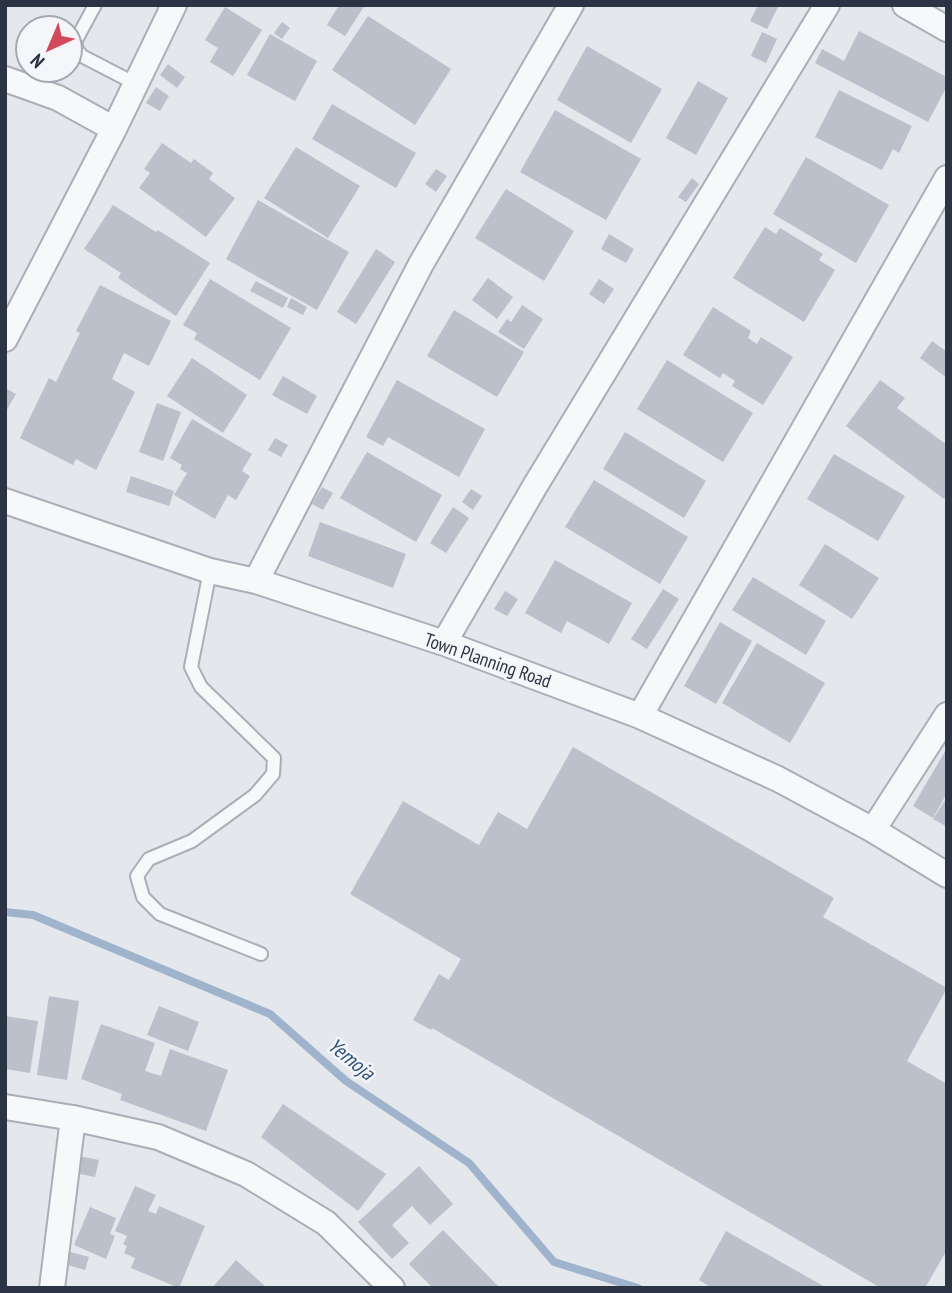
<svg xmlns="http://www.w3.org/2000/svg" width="952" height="1293" viewBox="0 0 952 1293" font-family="'PT Sans Narrow',sans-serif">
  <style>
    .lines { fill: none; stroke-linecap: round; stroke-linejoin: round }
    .stream { stroke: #9fb4cc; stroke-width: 8 }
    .building { fill: #bbc0ca }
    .lane-casing { stroke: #a9aeb7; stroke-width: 16 }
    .street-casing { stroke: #a9aeb7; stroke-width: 28 }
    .lane { stroke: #f7f8fa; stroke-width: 12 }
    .street { stroke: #f7f8fa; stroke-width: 24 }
    .labels { text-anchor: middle; stroke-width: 5; stroke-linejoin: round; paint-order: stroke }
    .street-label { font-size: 19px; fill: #2b3445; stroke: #f4f6f9 }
    .water-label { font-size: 21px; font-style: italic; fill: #34527a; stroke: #f4f6f9 }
  </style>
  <rect width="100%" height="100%" fill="#e4e7ec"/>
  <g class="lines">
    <path class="stream" d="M5 912 33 915 270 1014 346 1081 469 1163 554 1262 638 1288"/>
  </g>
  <path class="building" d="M339 5H365L345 36 327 25Z
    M758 5H779L767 29 750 21Z
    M225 7 262 30 233 76 210 62 218 48 205 40Z
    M368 16 451 69 415 125 332 70Z
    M282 22 290 28 282 39 274 33Z
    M859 31 947 77V86L928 122 815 63 822 49 844 61Z
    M762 32 777 39 766 63 751 56Z
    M270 34 317 61 295 101 247 75Z
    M587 46 662 89 631 143 557 100Z
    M168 64 185 77 177 88 160 75Z
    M698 81 728 98 696 155 666 138Z
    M156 87 169 96 160 111 146 103Z
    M839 90 912 126 899 153 893 149 882 170 815 137Z
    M332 104 416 153 396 188 312 139Z
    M555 110 641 159 606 220 520 172Z
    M162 143 191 163 194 159 213 173 209 179 235 198 206 237 139 188 150 173 144 169Z
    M296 147 360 186 328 238 264 198Z
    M806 157 889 205 856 263 773 214Z
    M436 169 447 176 436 192 425 184Z
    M692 178 699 184 686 202 678 197Z
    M506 189 574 231 544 281 475 238Z
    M258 200 349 252 317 310 226 259Z
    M113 205 156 232 158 230 210 263 176 316 118 278 121 273 84 249Z
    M765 227 776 234 780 228 823 254 819 260 835 270 804 322 733 278Z
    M609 234 634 249 626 263 601 249Z
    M376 249 395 262 356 324 337 312Z
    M488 278 513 297 497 319 472 300Z
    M210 279 291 328 260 380 194 339 197 333 183 325Z
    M599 279 614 289 604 304 589 294Z
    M256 281 288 298 283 308 250 291Z
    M100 285 171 321 149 366 124 353 112 379 135 392 96 470 76 459 73 465 20 438 49 378 56 382 80 333 76 331Z
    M291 298 307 307 303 315 287 307Z
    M522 305 543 319 524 349 498 332 507 319 511 322Z
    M713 307 751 331 748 338 757 344 761 337 793 357 763 405 732 386 735 381 723 373 720 378 683 355Z
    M454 310 524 352 497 397 427 356Z
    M932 341 947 352V378L920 358Z
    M192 358 247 395 223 433 167 396Z
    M667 360 753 413 723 462 637 409Z
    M283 376 317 396 307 414 272 395Z
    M397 380 485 429 459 477 388 437 383 446 366 437Z
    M880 380 905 398 897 408 947 445V495L944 499 846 426Z
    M5 388 16 394 5 413Z
    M157 403 181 412 163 461 139 452Z
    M192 419 252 454 242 471 250 476 236 500 228 495 215 519 174 495 187 473 180 469 182 465 170 458Z
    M625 432 706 481 684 518 603 469Z
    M275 438 288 445 281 457 268 450Z
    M367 452 442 495 416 542 340 498Z
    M834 454 905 496 878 541 807 499Z
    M131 476 174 491 169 506 126 492Z
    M594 480 688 537 660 584 565 527Z
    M322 487 333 493 323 510 312 504Z
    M471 489 482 496 473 510 462 502Z
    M453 507 469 518 446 553 430 543Z
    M320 522 406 554 393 588 308 556Z
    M825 544 879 578 852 619 799 585Z
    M555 560 632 603 609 644 567 621 561 633 525 613Z
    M753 577 826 621 806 655 732 610Z
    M663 589 679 599 647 649 631 639Z
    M505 591 518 599 507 616 494 609Z
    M720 622 752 641 716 704 684 686Z
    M757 643 825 683 790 743 722 703Z
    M573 747 834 898 823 917 947 988 907 1061 947 1084V1250L925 1288H881L432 1028 431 1030 413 1020 439 974 449 980 461 959 350 894 403 801 479 845 498 812 527 829Z
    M947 748V793L933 818 913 806Z
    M947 797V827L933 819Z
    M49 996 79 1001 67 1080 37 1075Z
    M159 1006 199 1022 188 1051 147 1035Z
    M5 1016 38 1021 30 1073 5 1069Z
    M101 1024 155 1043 145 1071 161 1076 170 1049 228 1070 206 1131 120 1100 122 1094 81 1079Z
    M283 1104 386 1174 358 1211 261 1137Z
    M79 1156 99 1160 95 1177 75 1173Z
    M419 1166 453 1204 430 1225 412 1206 392 1225 409 1243 392 1259 358 1222Z
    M135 1186 156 1195 148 1211 156 1214 159 1206 205 1226 179 1288 131 1268 135 1258 124 1253 127 1246 123 1244 127 1236 115 1231Z
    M90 1207 116 1218 110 1234 115 1236 106 1259 74 1245Z
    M443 1230 500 1288H433L409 1264Z
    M726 1231 827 1288H712L699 1280Z
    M67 1251 89 1257 85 1270 64 1264Z
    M236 1260 267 1288H212Z"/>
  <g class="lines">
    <g class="lane-casing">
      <path id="lane" d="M95 5 75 42 77 50 82 56 136 84
        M210 571 191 667 201 687 274 758 273 774 255 795 192 841 149 859 137 876 143 897 160 914 261 954"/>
    </g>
    <g class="street-casing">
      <path id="street" d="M905 5 947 29
        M5 79 58 98 114 129
        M5 339 114 129 174 5
        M5 501 210 571 256 581 444 643 640 716 778 779 873 830 947 875
        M256 581 421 264 571 5
        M444 643 535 486 827 5
        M640 716 947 178
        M873 830 947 715
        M5 1107 73 1118 158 1137 246 1174 326 1223 392 1288
        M52 1288 73 1118"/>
    </g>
    <use href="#lane" class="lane"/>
    <use href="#street" class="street"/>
  </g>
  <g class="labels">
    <g class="street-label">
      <text transform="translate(488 660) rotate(19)" y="7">Town Planning Road</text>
    </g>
    <g class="water-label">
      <text transform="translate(351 1059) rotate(39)" y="7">Yemoja</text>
    </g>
  </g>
  <rect width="952" height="1293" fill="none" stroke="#2b3445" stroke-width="14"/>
  <g transform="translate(49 49) rotate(224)"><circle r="33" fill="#f4f6f9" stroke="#a4a8b1" stroke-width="2"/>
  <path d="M0-5L12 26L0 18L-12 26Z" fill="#d1495b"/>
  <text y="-10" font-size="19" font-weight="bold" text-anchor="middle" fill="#2b3445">N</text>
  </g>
</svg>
